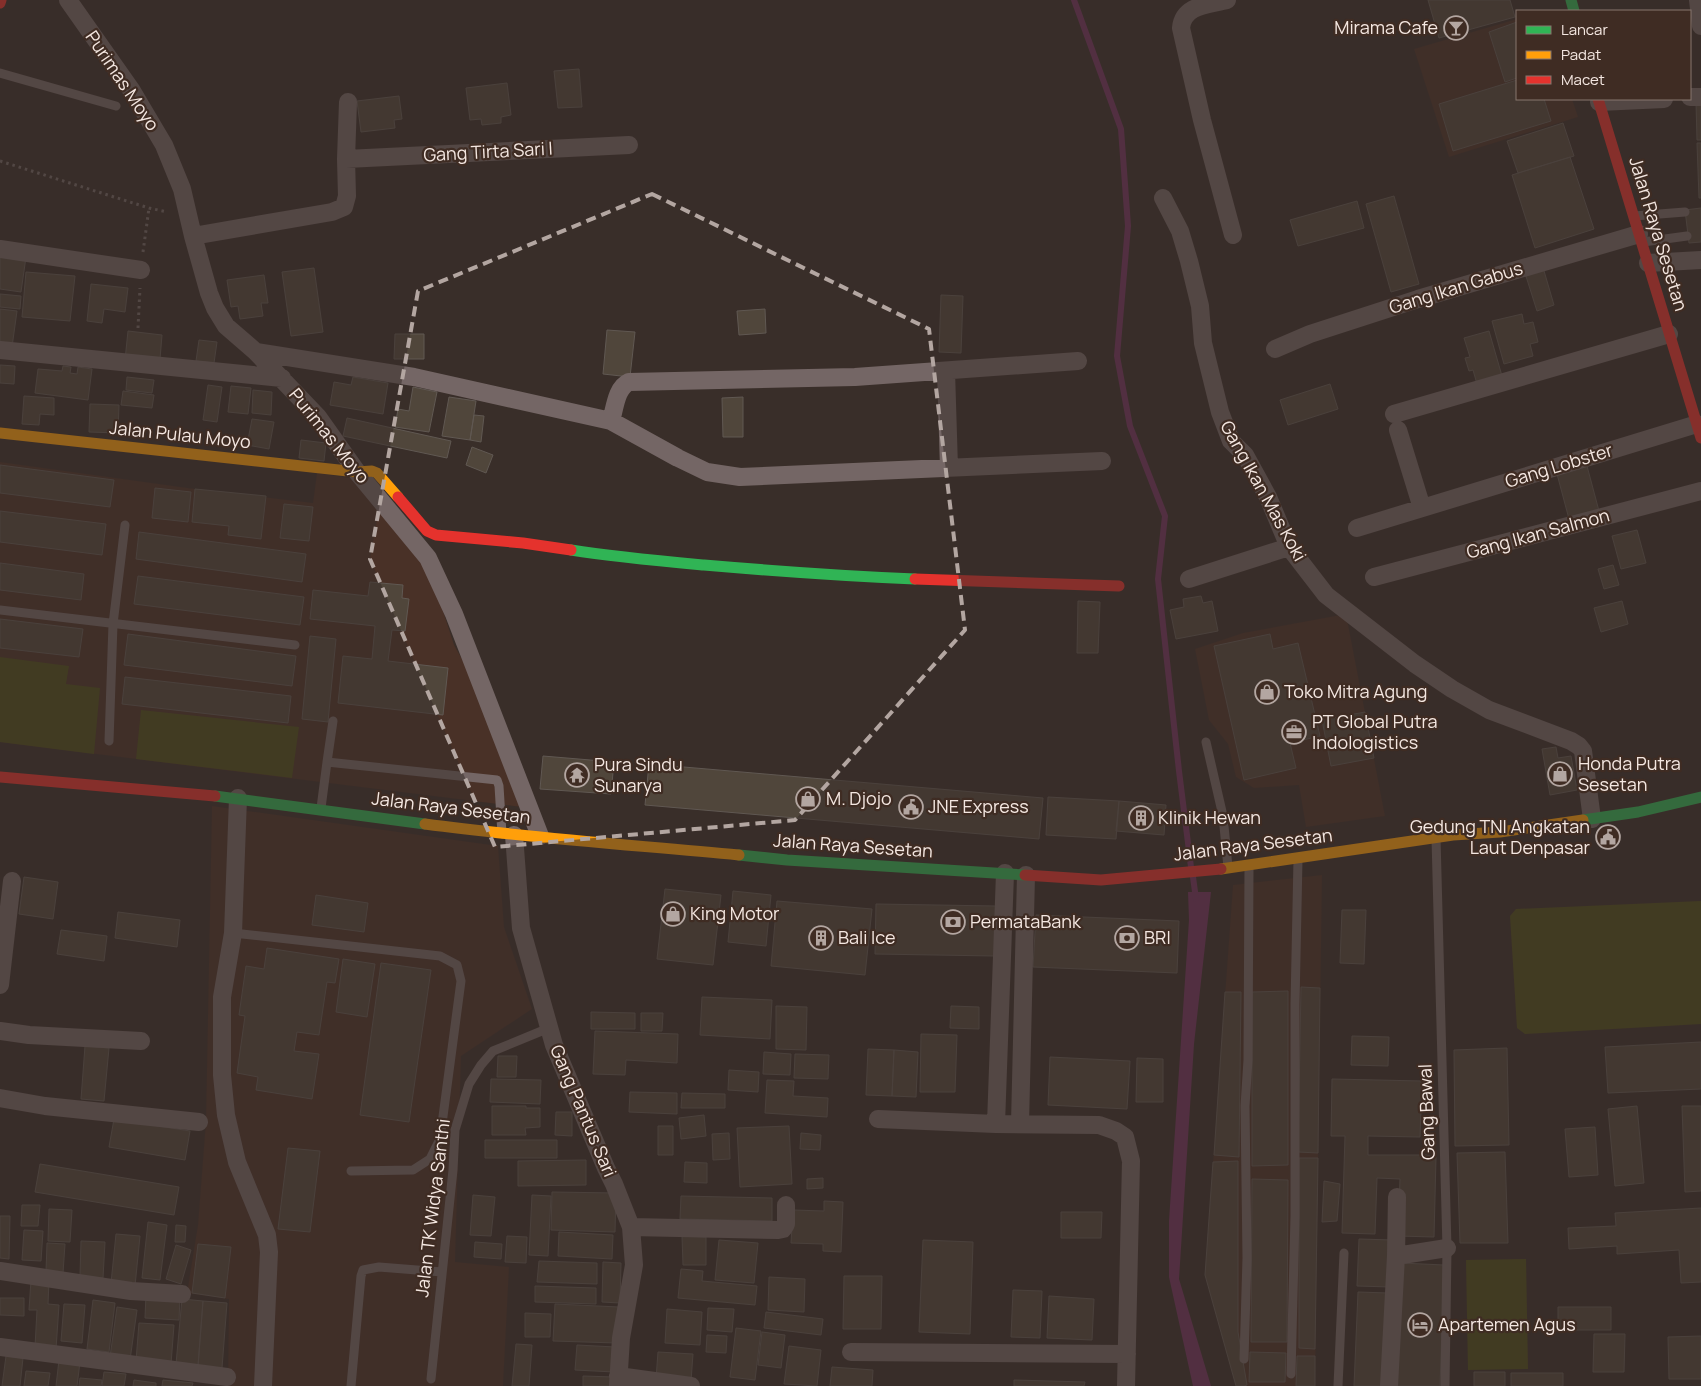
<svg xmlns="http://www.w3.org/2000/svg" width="1701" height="1386" viewBox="0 0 1701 1386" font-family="Manrope,sans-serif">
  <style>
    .built { fill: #493127 }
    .green { fill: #4d4c1a }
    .water { fill: #71325e }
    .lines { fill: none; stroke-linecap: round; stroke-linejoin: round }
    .stream { stroke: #71325e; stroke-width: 6 }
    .building { fill: #50463b; stroke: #605852 }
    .path { stroke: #716665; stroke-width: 3; stroke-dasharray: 2.5 4; stroke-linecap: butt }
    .lane { stroke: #746665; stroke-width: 9 }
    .street { stroke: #746665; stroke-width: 18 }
    .fast { stroke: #30b455; stroke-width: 11 }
    .slow { stroke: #ff9f0a; stroke-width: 11 }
    .jam { stroke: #e5322d; stroke-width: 11 }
    .marked { fill: none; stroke: #b3a6a1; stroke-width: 4; stroke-dasharray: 10 6; stroke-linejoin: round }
    .labels { text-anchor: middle; stroke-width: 4.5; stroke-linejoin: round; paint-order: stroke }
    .poi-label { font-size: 18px; fill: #f4e7e1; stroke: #3f2c23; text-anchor: start }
    .street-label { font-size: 18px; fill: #f4e7e1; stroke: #3f2c23 }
  </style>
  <rect width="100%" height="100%" fill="#392e29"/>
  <path class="built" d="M1517 19V99H1572L1578 117 1449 157 1414 49Z
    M0 462 195 489 313 503 317 473 357 479 429 568 454 645 495 718 522 807 0 742Z
    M1346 614 1385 816 1306 827 1299 785 1254 788 1236 777 1228 744 1209 720 1195 649 1243 633Z
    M212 806 498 846 504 927 532 1009 461 1056 455 1262 509 1267 503 1386H228L229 1299 187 1293 198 1225 206 1121Z
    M1322 875 1315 1386H1236L1205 1275 1233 885Z"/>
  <path class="green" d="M0 657 69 666 66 684 100 688 94 754 0 742Z
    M141 710 299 727 292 778 136 759Z
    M1701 901V1024L1525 1034 1517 1028 1510 916 1516 909Z
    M1526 1259 1528 1369 1468 1370 1466 1260Z"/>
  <path class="water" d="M1188 892H1211L1194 1044 1179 1279 1211 1386H1193L1169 1277V1221L1189 920Z"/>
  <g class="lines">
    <path class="stream" d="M1074 0 1121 129 1128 226 1117 356 1130 426 1165 516 1158 579 1179 771 1191 867
      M1193 877 1196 899"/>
  </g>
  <path class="building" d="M1428 0H1510L1515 17 1439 38Z
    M1517 22V78L1505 82 1489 32Z
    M579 69 582 107 558 108 554 71Z
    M1517 80V99H1544L1551 121 1453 151 1439 104Z
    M507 83 511 115 501 117V123L482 125 481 119 470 120 466 88Z
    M399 96 402 119 394 120 395 128 361 132 357 101Z
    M1696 102H1701V140H1697Z
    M1563 123 1574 156 1518 173 1507 141Z
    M1697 143H1701V198H1699Z
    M1570 157 1594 229 1535 248 1512 175Z
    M1394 196 1419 284 1391 292 1366 204Z
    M1357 201 1364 228 1298 246 1290 220Z
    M1701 208V242L1689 243 1685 210Z
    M0 254 26 257 21 292 0 289Z
    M1542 264 1554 305 1537 311 1524 270Z
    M314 268 323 332 291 336 282 272Z
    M26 272 75 276 70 321 22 317Z
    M264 275 268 303H261L263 316 240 319 238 306 231 307 227 280Z
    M91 284 128 288 125 312 104 309 102 323 87 321Z
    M0 294 21 296 20 309 0 307Z
    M941 295 963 296 961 353 939 352Z
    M0 309 17 311 12 347 0 345Z
    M765 309 766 333 739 335 737 311Z
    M1522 314 1524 324 1533 322 1538 342 1530 344 1533 356 1504 364 1492 321Z
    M607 330 635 332 630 377 603 374Z
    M128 331 162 335 160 359 125 360Z
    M1489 331 1502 376 1477 384 1473 370 1469 371 1465 358 1470 357 1464 338Z
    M395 334H424V359H394Z
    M199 340 217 342 214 363 196 361Z
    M0 365 15 366 14 384 0 383Z
    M63 366 71 367 70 373 77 374 78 367 92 369 88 400 35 393 38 369 62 371Z
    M127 377 154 380 152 393 126 390Z
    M353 377 388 383 383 414 330 405 334 382 351 385Z
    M1330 384 1338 409 1288 425 1280 400Z
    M208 385 222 387 217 422 203 420Z
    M231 386 251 388 248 414 228 412Z
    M413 387 437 392 429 432 395 427 398 409 409 411Z
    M253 390 272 392 271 415 252 413Z
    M123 391 154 395 152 408 121 405Z
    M24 396 54 398V415L40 414 39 425 22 424Z
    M449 397 476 401 470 440 442 436Z
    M743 397V437H723L722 398Z
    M90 404 119 405 118 433 89 432Z
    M474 415 484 416 481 442 470 440Z
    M347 418 451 441 447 458 343 436Z
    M252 419 274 422 269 449 247 445Z
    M301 440 326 443 324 461 299 458Z
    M472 447 493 455 486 473 466 465Z
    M0 465 114 480 110 507 0 493Z
    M1587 466 1599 511 1569 519 1557 474Z
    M155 488 191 492 188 522 152 518Z
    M195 489 266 496 261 539 228 535 229 526 192 522Z
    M284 504 313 507 309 541 280 538Z
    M0 511 106 524 102 555 0 542Z
    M1637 530 1646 563 1621 569 1612 536Z
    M139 532 306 554 302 582 136 559Z
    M0 563 84 574 81 600 0 590Z
    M1613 565 1619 585 1604 589 1598 569Z
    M138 576 304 597 300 625 134 604Z
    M370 582 403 585 402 598 409 599 405 631 392 630 388 661 448 668 443 715 338 703 343 656 372 659 375 626 310 619 313 590 368 596Z
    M1201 596 1203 603 1212 601 1218 631 1176 639 1170 610 1184 607 1183 599Z
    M1078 601 1100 602 1098 653H1077Z
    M1622 601 1628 624 1601 632 1594 608Z
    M0 619 83 629 79 657 0 648Z
    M128 634 296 656 292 686 124 665Z
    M1270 634 1273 649 1298 643 1320 736 1290 743 1296 768 1244 780 1214 646Z
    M310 636 336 639 328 722 302 719Z
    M125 677 291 696 288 723 122 704Z
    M1365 712 1374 758 1331 766 1322 720Z
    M1556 747 1558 758 1571 756 1577 790 1550 795 1542 749Z
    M543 756 614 762 611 794 540 789Z
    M649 764 1043 798 1039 839 645 805Z
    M1048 797 1119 801 1116 839 1046 835Z
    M1119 801 1166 805 1164 835 1116 831Z
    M24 877 58 882 53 919 19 914Z
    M665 889 721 895 713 965 657 959Z
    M733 891 771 895 766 946 728 942Z
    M316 895 368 903 364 932 312 925Z
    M777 901 872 909 865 975 771 966Z
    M876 904 996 906 995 956 875 954Z
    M1342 910H1366L1364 964 1340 963Z
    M118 912 180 920 177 947 115 938Z
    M1036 915 1179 921 1177 973 1033 967Z
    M61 930 107 936 104 961 57 954Z
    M267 948 339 959 335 983 327 982 319 1035 297 1032 294 1051 319 1054 312 1099 256 1090 258 1077 237 1073 245 1016 239 1015 246 966 264 969Z
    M343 959 375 964 367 1017 336 1012Z
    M381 963 431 970 409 1122 360 1115Z
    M1301 987 1320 988 1318 1153 1298 1152Z
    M1288 991V1165L1252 1166V992Z
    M1225 992H1241L1239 1157 1214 1155Z
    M702 997 772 1000 770 1039 700 1035Z
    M776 1006 807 1007 806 1050 776 1049Z
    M951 1006 979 1007V1029L950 1028Z
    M591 1012 635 1013V1029H591Z
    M641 1013H663L662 1031H641Z
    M595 1031 678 1034 677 1063 626 1060 625 1075 593 1074Z
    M921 1034 957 1035 955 1092H920Z
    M1352 1036 1389 1037 1388 1066 1351 1065Z
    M1701 1042V1089L1608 1093 1605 1047Z
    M85 1046 109 1048 104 1101 81 1099Z
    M1507 1048 1509 1145 1455 1146 1454 1050Z
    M868 1049 894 1050 892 1096 866 1095Z
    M894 1050 918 1052 916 1097 892 1096Z
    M764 1052 791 1054 790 1075 763 1074Z
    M795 1054 829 1055 828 1079 794 1078Z
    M498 1056H517L516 1077H497Z
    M1050 1057 1130 1061 1127 1109 1048 1105Z
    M1137 1058 1163 1059V1102H1136Z
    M729 1070 759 1072 758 1092 728 1090Z
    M491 1079 541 1080 540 1104 490 1102Z
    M1332 1079 1422 1081 1420 1137 1368 1136V1155H1427L1436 1157 1434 1237 1398 1236 1400 1179 1377 1178 1375 1234 1342 1233 1345 1136H1331Z
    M767 1080 794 1081 793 1096 828 1098 827 1117 765 1113Z
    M630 1092 677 1093V1114L629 1112Z
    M682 1093 725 1094V1108H681Z
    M492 1106H526V1108H540V1127L525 1128 526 1135H492Z
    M1637 1106 1644 1183 1615 1186 1608 1109Z
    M1682 1106H1701V1191L1685 1192Z
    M556 1112H572V1136L555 1135Z
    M704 1115 706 1136 681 1139 679 1118Z
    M114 1119 190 1131 185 1160 109 1147Z
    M658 1126H673V1155H658Z
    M789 1126 792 1184 740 1187 737 1128Z
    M1595 1127 1598 1175 1569 1177 1565 1129Z
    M729 1133 730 1159 713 1160 712 1134Z
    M801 1133 821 1135 820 1150 800 1149Z
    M485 1140H557V1158H485Z
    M288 1148 320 1151 310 1232 278 1229Z
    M1505 1152 1508 1243H1460L1457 1153Z
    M1299 1158H1318L1315 1349 1299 1348Z
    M586 1160V1185L518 1186V1161Z
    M1238 1161V1332L1247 1385 1244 1386H1236L1205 1275 1213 1162Z
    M685 1162 707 1163V1183L684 1182Z
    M40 1164 179 1187 174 1215 35 1192Z
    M823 1178V1188L807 1189V1179Z
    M1252 1179 1288 1180 1287 1342H1251Z
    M1324 1181 1340 1184 1337 1221 1322 1222Z
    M552 1192 616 1193 615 1232 551 1230Z
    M473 1195 495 1197 491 1236 470 1235Z
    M532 1195 551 1196 548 1256 529 1255Z
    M681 1196 772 1198V1221L680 1219Z
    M824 1201 843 1202 841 1252 823 1251V1244L791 1243 793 1210 824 1211Z
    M22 1205H40L38 1226H21Z
    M1701 1208V1282L1681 1283 1679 1250 1617 1254V1246L1569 1249 1568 1228 1616 1226 1615 1213Z
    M49 1209 72 1210 70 1242 48 1241Z
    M1061 1212H1102L1101 1238H1061Z
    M0 1216H10L9 1259 0 1258Z
    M148 1222 167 1225 160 1280 142 1278Z
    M176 1225 186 1226 185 1242H175Z
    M24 1230 43 1231 41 1261 22 1260Z
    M559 1232 613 1235 612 1259 558 1256Z
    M116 1234 140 1236 135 1286 111 1283Z
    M507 1236 527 1237 526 1263 505 1262Z
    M682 1236 706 1237V1265H683Z
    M1359 1239 1392 1240 1391 1287 1357 1286Z
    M719 1240 758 1243 754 1283 715 1280Z
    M923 1240 973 1242 970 1334 919 1332Z
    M81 1241 105 1242 103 1278 80 1276Z
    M475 1242 502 1244 501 1259 474 1257Z
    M47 1243 65 1244 63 1273 46 1272Z
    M198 1244 231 1247 225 1298 192 1293Z
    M176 1245 191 1250 181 1284 166 1279Z
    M539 1261 597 1263V1284L537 1282Z
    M603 1262 621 1263 620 1303 602 1302Z
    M1401 1263 1444 1265 1440 1386H1396Z
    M681 1269 703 1271 702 1281 757 1286 755 1305 678 1298Z
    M844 1276H882L881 1329H843Z
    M769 1277 805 1279 804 1312 768 1310Z
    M31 1280 49 1281 48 1304 59 1305 56 1349 35 1347 37 1310H29Z
    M535 1286 596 1288V1304L535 1302Z
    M1013 1290 1042 1291 1040 1338 1011 1337Z
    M1358 1292 1388 1293 1384 1386H1354Z
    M146 1294 180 1297 179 1320 145 1318Z
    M1049 1296 1094 1299 1092 1340 1047 1338Z
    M0 1298H24V1316L0 1315Z
    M182 1299 203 1301 198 1366 176 1364Z
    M93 1300 115 1303 109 1352 87 1349Z
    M203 1301 227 1303 222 1368 198 1366Z
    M64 1304 85 1305 82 1343 61 1341Z
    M555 1304 619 1307 617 1343 553 1341Z
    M117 1307 137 1310 130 1360 110 1357Z
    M1558 1307H1611V1330H1558Z
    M708 1308 734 1309 732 1332 707 1330Z
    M667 1309 702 1312 700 1345 665 1343Z
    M766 1312 823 1319 821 1335 764 1328Z
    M525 1313 551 1314 550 1337H525Z
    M139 1323 174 1325 171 1364 136 1361Z
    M736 1328 761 1331 755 1380 730 1377Z
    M762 1332 785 1335 781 1368 758 1365Z
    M1594 1334H1625L1624 1372H1593Z
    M707 1335 727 1336 726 1353 706 1352Z
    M1701 1336V1379H1669L1668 1337Z
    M516 1344 532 1345 529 1386H512Z
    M577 1345 615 1347 614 1372 575 1370Z
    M789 1346 821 1350 817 1386 784 1384Z
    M658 1352 693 1354 691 1381 656 1379Z
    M1250 1352 1286 1353 1285 1382H1249Z
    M6 1356 23 1358 20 1386H2Z
    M1297 1356H1315V1386H1296Z
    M59 1360 80 1362 77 1386H56Z
    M832 1367 873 1370 872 1386H830Z
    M26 1371 50 1373 48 1386H24Z
    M104 1372 126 1374 124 1386H102Z
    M1474 1372H1505V1386H1474Z
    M1511 1373H1563V1386H1511Z
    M583 1376 614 1377V1386H583Z
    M80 1378 102 1380 101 1386H79Z
    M134 1380 156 1383V1386H133Z
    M163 1380 193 1383 192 1386H162Z
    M1014 1380 1085 1382 1084 1386H1014Z"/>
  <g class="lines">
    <path class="path" d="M0 161 149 208 167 212
      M143 252 149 208
      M138 328 140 288"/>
    <path class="lane" d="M0 73 116 106
      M1634 216 1685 212
      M1643 242 1687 236
      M0 610 295 645
      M109 741 113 624 125 525
      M1206 742 1223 816 1228 867
      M327 762 333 721
      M321 808 327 762 497 780 499 786 502 834
      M1436 838 1447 1248 1445 1386
      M233 933 440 956 457 965 461 981 440 1139 430 1159 413 1170 351 1171
      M1244 1359 1247 1258 1245 1106 1248 1060 1249 867
      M1291 1374 1295 1216V1004L1298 859
      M431 1379 453 1170 455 1130 469 1084 481 1065 493 1051 549 1028
      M351 1386 361 1276 363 1270 379 1267 442 1272
      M1338 1386 1344 1253"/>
    <path class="street" d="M68 0 132 91 164 145 182 189 193 236 209 293 215 308 226 326 256 352 318 417 357 472 428 558 454 614 540 836
      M1227 0C1208 5 1183 5 1181 28L1202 120 1233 235
      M1698 0 1701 26
      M1690 97H1701
      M1599 102 1664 99
      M346 159 348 102
      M1163 198 1180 231 1189 261 1200 306 1203 343 1220 412 1231 441 1245 455 1268 497 1289 547 1326 595 1415 664 1452 689 1489 710 1571 741 1579 746 1583 751 1592 819
      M193 236 332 212 344 207 347 196 346 159 629 145
      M0 249 141 270
      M1648 263 1701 260
      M1275 349 1310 334 1418 299 1639 234
      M0 350 282 378
      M256 352 414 377 611 421 678 458 707 472 740 477 1102 461
      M946 371 949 468
      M1394 414 1669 334
      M611 421C615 408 616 388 629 382L855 377 1078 361
      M1398 430 1422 508
      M1357 528 1697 424
      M1374 577 1701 491
      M1189 579 1289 547
      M238 798 233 933 222 997V1075L226 1115 237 1162 267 1235 269 1252 263 1386
      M514 835 521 928 554 1045 606 1168 614 1184 631 1227 634 1265 621 1338 618 1386
      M0 985 12 881
      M0 1031 29 1035 141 1041
      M0 1098 45 1106 199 1122
      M878 1119 996 1124 1099 1125 1116 1131 1125 1137 1131 1161 1126 1386
      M996 1124 1005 873
      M1020 1124 1026 875
      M631 1227 778 1230 783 1229 786 1224V1205
      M1396 1256 1447 1248
      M0 1271 131 1291 182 1294
      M0 1347 227 1377
      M851 1352 1127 1354
      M618 1376 691 1386
      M1389 1386 1396 1256 1397 1197"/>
    <path class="fast" d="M1571 0 1574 11
      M571 550C615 557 660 561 704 565 774 571 844 576 915 579
      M215 796 425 824
      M1583 820 1638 812 1701 797
      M739 855 787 860 1025 875"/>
    <path class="slow" d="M0 433 357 472 372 471 377 473 398 497
      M425 824C529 838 634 845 739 855
      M1221 869 1453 835 1500 832 1583 820"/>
    <path class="jam" d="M0 3 1 0
      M1598 99 1701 438
      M398 497 427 531 436 535 523 543 571 550
      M915 579 1119 586
      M0 777 215 796
      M1025 875 1101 880 1221 869"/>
  </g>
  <path d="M0 0H1701V1386H0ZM652 194 929 329 965 630 795 820 495 847 370 559 418 291Z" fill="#392e29" fill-opacity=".55" fill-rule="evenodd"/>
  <path class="marked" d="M652 194 929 329 965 630 795 820 495 847 370 559 418 291Z"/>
  <defs>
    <g id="bar-ring" transform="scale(1.25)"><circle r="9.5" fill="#3f2c23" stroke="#b3a6a1" stroke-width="1.5"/><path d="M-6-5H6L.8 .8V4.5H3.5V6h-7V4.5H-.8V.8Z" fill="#b3a6a1"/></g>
    <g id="shop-ring" transform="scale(1.25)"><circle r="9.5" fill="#3f2c23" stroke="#b3a6a1" stroke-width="1.5"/><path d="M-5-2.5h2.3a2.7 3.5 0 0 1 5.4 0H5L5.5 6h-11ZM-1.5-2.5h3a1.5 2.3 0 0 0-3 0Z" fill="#b3a6a1"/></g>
    <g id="office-ring" transform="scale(1.25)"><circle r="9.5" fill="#3f2c23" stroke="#b3a6a1" stroke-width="1.5"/><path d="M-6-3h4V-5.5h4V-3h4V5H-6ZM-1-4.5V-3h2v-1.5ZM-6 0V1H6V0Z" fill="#b3a6a1"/></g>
    <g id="temple-ring" transform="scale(1.25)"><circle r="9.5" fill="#3f2c23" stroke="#b3a6a1" stroke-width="1.5"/><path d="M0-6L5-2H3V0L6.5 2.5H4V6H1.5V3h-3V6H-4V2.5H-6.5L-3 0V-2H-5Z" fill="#b3a6a1"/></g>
    <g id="civic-ring" transform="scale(1.25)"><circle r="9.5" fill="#3f2c23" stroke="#b3a6a1" stroke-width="1.5"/><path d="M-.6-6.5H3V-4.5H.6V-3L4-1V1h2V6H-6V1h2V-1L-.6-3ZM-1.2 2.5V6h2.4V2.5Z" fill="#b3a6a1"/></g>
    <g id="building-ring" transform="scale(1.25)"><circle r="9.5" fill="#3f2c23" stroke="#b3a6a1" stroke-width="1.5"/><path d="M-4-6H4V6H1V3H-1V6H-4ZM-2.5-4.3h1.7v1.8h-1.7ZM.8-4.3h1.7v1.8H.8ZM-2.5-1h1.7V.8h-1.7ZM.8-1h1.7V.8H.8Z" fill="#b3a6a1"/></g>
    <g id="bank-ring" transform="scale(1.25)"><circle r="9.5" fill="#3f2c23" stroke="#b3a6a1" stroke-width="1.5"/><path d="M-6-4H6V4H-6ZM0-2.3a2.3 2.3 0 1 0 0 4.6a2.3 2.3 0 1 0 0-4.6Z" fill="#b3a6a1"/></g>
    <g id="hotel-ring" transform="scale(1.25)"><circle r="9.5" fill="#3f2c23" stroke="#b3a6a1" stroke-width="1.5"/><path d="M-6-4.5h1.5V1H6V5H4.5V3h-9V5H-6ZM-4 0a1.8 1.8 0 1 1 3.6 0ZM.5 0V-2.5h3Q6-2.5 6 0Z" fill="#b3a6a1"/></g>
  </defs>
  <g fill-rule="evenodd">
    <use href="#bar-ring" x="1456" y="28"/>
    <use href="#shop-ring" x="1267" y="692"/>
    <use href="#office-ring" x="1294" y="732"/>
    <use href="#shop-ring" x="1560" y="774"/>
    <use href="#temple-ring" x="577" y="775"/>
    <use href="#shop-ring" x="808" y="799"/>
    <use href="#civic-ring" x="911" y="807"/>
    <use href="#building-ring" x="1141" y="818"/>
    <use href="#civic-ring" x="1608" y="837"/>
    <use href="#shop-ring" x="673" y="914"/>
    <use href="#bank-ring" x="953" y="922"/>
    <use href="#building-ring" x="821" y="938"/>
    <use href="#bank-ring" x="1127" y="938"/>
    <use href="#hotel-ring" x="1420" y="1325"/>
  </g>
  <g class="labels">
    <g class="poi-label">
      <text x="1438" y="34" text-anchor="end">Mirama Cafe</text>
      <text x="1284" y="698">Toko Mitra Agung</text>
      <text x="1312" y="728">PT Global Putra<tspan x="1312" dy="21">Indologistics</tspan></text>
      <text x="1578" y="770">Honda Putra<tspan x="1578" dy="21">Sesetan</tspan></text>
      <text x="594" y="771">Pura Sindu<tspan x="594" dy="21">Sunarya</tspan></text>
      <text x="826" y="805">M. Djojo</text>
      <text x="928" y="813">JNE Express</text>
      <text x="1158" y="824">Klinik Hewan</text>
      <text x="1590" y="833" text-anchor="end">Gedung TNI Angkatan<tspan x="1590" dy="21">Laut Denpasar</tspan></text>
      <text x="690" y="920">King Motor</text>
      <text x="970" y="928">PermataBank</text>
      <text x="838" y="944">Bali Ice</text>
      <text x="1144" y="944">BRI</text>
      <text x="1438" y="1331">Apartemen Agus</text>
    </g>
    <g class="street-label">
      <text transform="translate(122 81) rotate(56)" y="6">Purimas Moyo</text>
      <text transform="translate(488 152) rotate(-3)" y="6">Gang Tirta Sari I</text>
      <text transform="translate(1658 234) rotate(73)" y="6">Jalan Raya Sesetan</text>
      <text transform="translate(1456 288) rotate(-17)" y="6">Gang Ikan Gabus</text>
      <text transform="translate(180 435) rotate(6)" y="6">Jalan Pulau Moyo</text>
      <text transform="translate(329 436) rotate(51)" y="6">Purimas Moyo</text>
      <text transform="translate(1559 466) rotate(-17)" y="6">Gang Lobster</text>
      <text transform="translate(1263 491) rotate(61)" y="6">Gang Ikan Mas Koki</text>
      <text transform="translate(1538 534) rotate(-15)" y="6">Gang Ikan Salmon</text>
      <text transform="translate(451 808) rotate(7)" y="6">Jalan Raya Sesetan</text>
      <text transform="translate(1253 845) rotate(-7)" y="6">Jalan Raya Sesetan</text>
      <text transform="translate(853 846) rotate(4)" y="6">Jalan Raya Sesetan</text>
      <text transform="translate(583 1111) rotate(67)" y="6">Gang Pantus Sari</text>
      <text transform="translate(1427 1112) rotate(-92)" y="6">Gang Bawal</text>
      <text transform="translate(433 1208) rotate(-83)" y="6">Jalan TK Widya Santhi</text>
    </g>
  </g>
  <rect x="1516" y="10" width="175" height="90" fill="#3f2c23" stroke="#87776f"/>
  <rect x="1526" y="26" width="25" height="8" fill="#30b455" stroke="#87776f"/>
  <text x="1561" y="35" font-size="15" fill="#f4e7e1">Lancar</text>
  <rect x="1526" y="51" width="25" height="8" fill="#ff9f0a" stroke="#87776f"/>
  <text x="1561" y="60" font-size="15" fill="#f4e7e1">Padat</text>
  <rect x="1526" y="76" width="25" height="8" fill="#e5322d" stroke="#87776f"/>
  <text x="1561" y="85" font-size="15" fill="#f4e7e1">Macet</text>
</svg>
